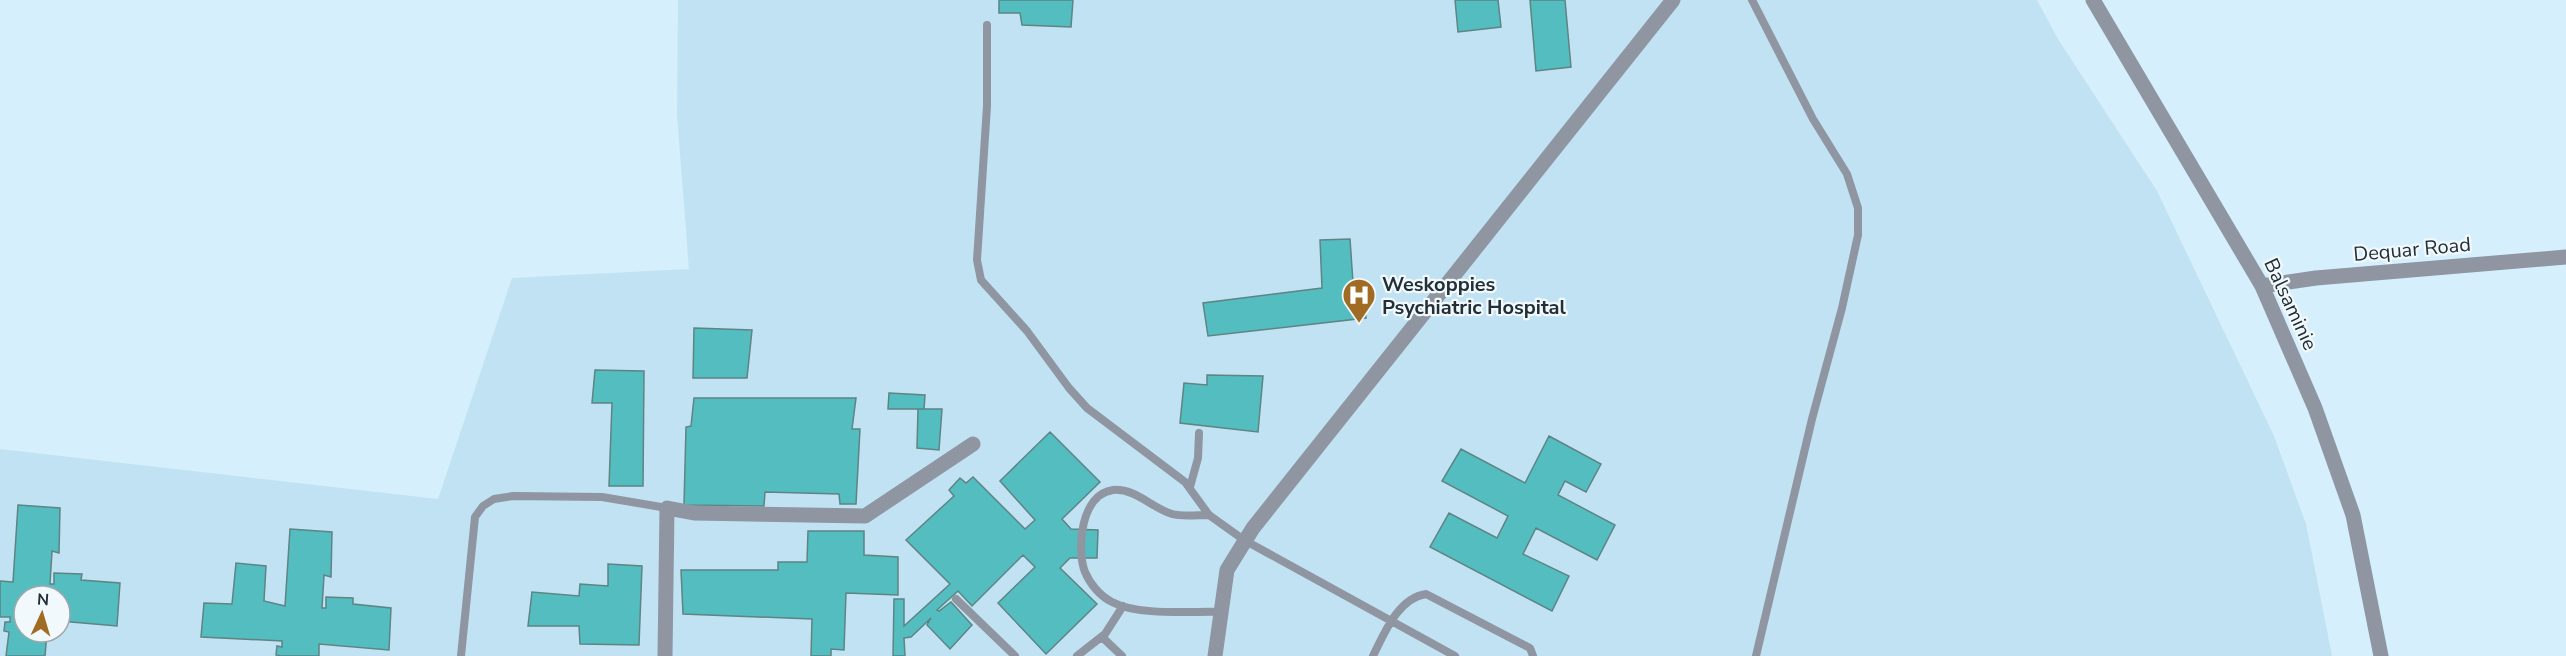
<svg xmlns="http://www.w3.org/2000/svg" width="2566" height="656" viewBox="0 0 2566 656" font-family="'Nunito Sans',sans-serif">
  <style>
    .built { fill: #c1e2f2; fill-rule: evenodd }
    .building { fill: #53bdc0; stroke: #5e8484; stroke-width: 1.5 }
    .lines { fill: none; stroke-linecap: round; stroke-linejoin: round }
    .service { stroke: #8f95a1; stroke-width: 8 }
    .minor { stroke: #8f95a1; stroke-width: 15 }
    .labels { text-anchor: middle; stroke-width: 4.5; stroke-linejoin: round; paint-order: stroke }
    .street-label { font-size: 20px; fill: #222f36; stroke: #f2f9fc }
    .poi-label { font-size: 20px; font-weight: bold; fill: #222f36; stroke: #f2f9fc; text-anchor: start }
  </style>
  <rect width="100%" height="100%" fill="#d5effd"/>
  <path class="built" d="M678 0H2037L2058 39 2157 191 2274 436 2306 524 2332 656H0V449L438 499 512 278 689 269 677 114ZM24 596H60V632H24Z"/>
  <path class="building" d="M999 0H1073L1071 27 1022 25 1020 13H999Z
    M1455 0H1498L1501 27 1458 32Z
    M1530 0H1565L1571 67 1536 71Z
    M1350 239 1354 297 1364 299 1366 318 1208 336 1203 303 1322 288 1320 240Z
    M694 328 752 330 747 378H693Z
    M595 370 644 371 643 486H609L612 403H592Z
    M1207 375 1263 376 1258 432 1180 423 1184 383 1207 385Z
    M889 393 925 395 924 409H888Z
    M694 398H856L852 429H860L856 504H840L839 494 765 492 764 506 684 505 686 427 691 426Z
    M918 409H942L939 450 917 448Z
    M1050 432 1100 482 1062 519 1071 529 1098 530 1097 558H1070L1060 568 1097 604 1046 654 998 603 1035 567 1023 555 972 606 958 591 937 610 939 611 951 602 972 625 950 649 927 625 931 618 911 637 904 638 905 656H893L894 599H904V626L950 584 906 540 954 496 949 490 960 478 966 483 973 477 1025 529 1035 520 1000 481Z
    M1549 436 1601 464 1586 492 1565 481 1558 495 1615 525 1597 560 1536 528 1523 554 1569 576 1552 611 1430 547 1449 513 1497 538 1508 516 1442 481 1461 449 1525 483Z
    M18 505 60 508 59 553 52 551 50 584H54V573L82 574 81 580 120 583 117 626 60 621V596H24V632H47L45 656H6L9 632 4 631 5 622H10V617H0V581L13 582Z
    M290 529 332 532 331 577 324 575 322 608H326V597L353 598V604L391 608 389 650 319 644V656H281L276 655 277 646 282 647V641L201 637 204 603 232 604 236 563 266 566 264 601 285 606Z
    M808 531H864V555L898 557V595L846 593 844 650 831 649V656H811L812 619 683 614 681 570H778V562H807Z
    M608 564 642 566 639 645 580 644 579 626H528L532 592 579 596 580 584 608 586Z"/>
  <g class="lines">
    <path class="service" d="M1752 0 1813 119 1847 174 1858 208V235L1842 308 1812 419 1756 656
      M987 25V106L977 260 981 280 1027 331 1069 388 1087 408 1185 482 1209 515 1244 540 1455 656
      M1190 487 1198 458 1199 433
      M1209 515C1198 515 1182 517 1172 514 1152 508 1135 488 1113 490 1081 494 1076 549 1085 572 1090 584 1100 596 1112 602 1138 616 1191 611 1221 612
      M956 599 1015 656
      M1102 637 1122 656
      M461 656 475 517 483 506 494 499 513 496 602 497 667 508
      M1077 656 1105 634 1123 606
      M1373 656C1384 634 1398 598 1426 594L1530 648 1533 656"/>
    <path class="minor" d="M2093 0 2262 286 2315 408 2353 515 2381 656
      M2262 286 2316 278 2566 257
      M665 656 667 508 694 513 865 516 973 444
      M1215 656 1227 570 1253 528 1673 0"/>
  </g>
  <defs>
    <g id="hospital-pin" transform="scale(1.725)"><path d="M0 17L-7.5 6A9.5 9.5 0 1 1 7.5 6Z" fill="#a06b23" stroke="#f2f9fc"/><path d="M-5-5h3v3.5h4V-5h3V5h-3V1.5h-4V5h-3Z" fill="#fff"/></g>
  </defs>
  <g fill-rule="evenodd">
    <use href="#hospital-pin" x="1359" y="295"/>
  </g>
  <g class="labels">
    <g class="street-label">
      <text transform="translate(2412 249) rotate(-5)" y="7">Dequar Road</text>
      <text transform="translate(2291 304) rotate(65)" y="7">Balsaminie</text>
    </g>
    <g class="poi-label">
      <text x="1382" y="291">Weskoppies<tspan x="1382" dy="23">Psychiatric Hospital</tspan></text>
    </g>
  </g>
  <g transform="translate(42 614) rotate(4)"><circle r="28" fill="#f2f9fc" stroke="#9fa8ad" stroke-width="1.5"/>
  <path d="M0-4.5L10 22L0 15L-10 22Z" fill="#a06b23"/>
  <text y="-9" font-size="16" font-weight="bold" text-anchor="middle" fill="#222f36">N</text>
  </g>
</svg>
